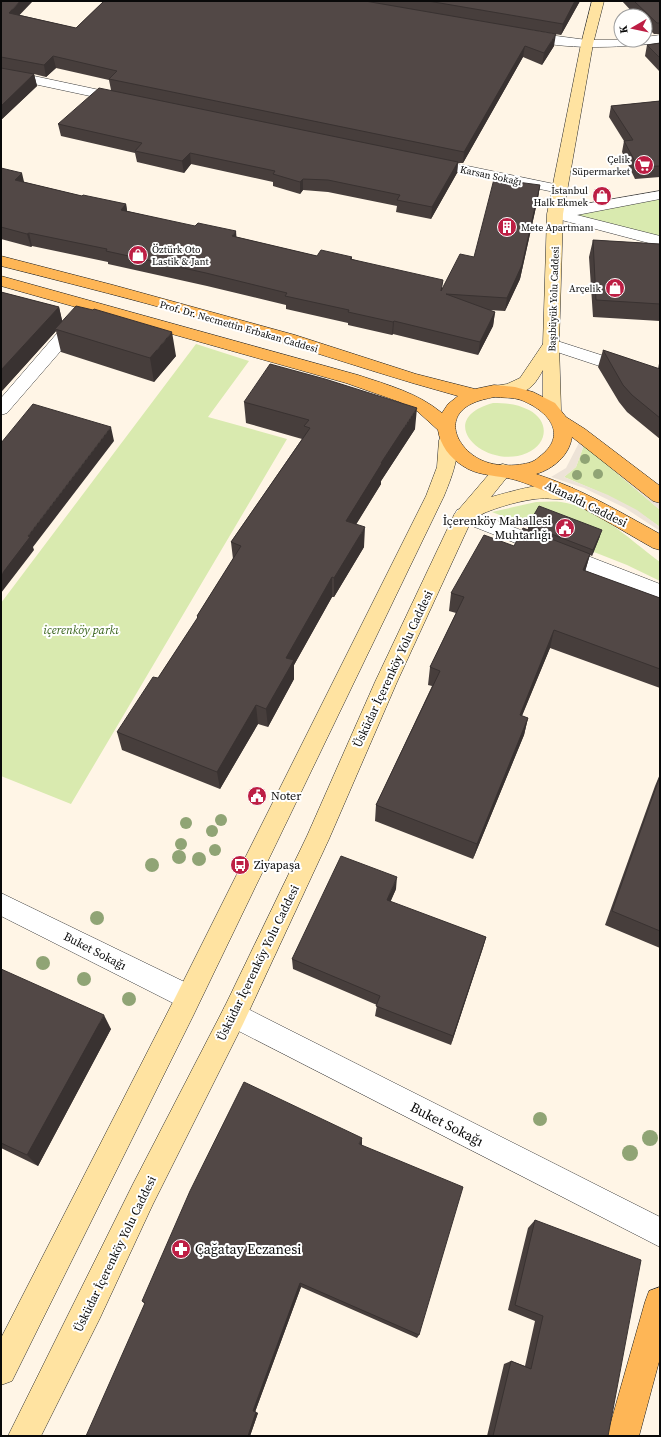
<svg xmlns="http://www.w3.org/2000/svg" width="661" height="1437" viewBox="0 0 661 1437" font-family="'Source Serif 4',serif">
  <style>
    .green { fill: #d9eaaf }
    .plaza { fill: #ede3d7 }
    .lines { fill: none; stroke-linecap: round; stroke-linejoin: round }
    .street-casing { stroke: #3c3c3c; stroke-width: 1 }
    .secondary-casing { stroke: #2b2b2b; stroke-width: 1 }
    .primary-casing { stroke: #1a1a1a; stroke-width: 1 }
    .street { fill: #fff; fill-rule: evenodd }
    .secondary { fill: #ffe3a1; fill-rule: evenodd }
    .primary { fill: #feb656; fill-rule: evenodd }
    .tree { fill: #90a475 }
    .wall { fill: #473e3c }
    .shaded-wall { fill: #393231 }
    .building { fill: #524846; stroke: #393231 }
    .labels { text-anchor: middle; stroke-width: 4; stroke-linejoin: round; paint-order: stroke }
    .far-poi-label { font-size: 10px; fill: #090909; stroke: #fff; text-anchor: end }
    .far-street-label { font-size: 10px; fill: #090909; stroke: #fff }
    .street-label { font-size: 12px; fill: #090909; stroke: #fff }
    .poi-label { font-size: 12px; fill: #090909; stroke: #fff; text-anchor: start }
    .park-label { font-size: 12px; font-style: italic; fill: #366219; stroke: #fff }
    .near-street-label { font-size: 14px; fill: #090909; stroke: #fff }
    .near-poi-label { font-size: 14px; fill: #090909; stroke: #fff; text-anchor: start }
  </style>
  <rect width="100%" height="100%" fill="#fff5e6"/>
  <path class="green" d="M660 195V241L555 214Z
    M196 344 249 361 208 417 287 439 71 804 1 776V603Z
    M493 403C506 403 517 404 529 410 550 421 548 444 527 453 486 471 431 420 493 403Z
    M584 445 660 510V527C628 503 600 492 564 477L576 467Z
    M536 502C544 502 553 501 561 502 598 507 631 541 660 562V581L627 565 492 512Z"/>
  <path class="plaza" d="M581 439 660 505V510L584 445 576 467 564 477 608 495 637 510 660 527V531L625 508 584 488 551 477 566 468Z"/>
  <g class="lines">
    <g class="street-casing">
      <path id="street" d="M526 32 587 40H645V37L660 35V43C613 48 568 50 522 39L520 36 522 33Z
        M1 69 123 95 128 96 130 99 128 102 123 103 1 77Z
        M429 158 559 185 564 186 566 189 564 192 559 193 424 165 422 162 424 159Z
        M660 191V199L577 215 660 236V246L550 217 547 214 550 211 555 209Z
        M78 315 84 316 86 320 84 324 7 413 1 415V398L72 316Z
        M551 339 660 374V386L545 348 543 344 545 340Z
        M464 508 660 584V600L457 520 454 515 457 510Z
        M1 893 197 988 201 997 197 1006 188 1010 179 1006 1 916Z
        M234 1002 660 1217V1247L225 1024 221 1015 225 1006Z"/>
    </g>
    <g class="secondary-casing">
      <path id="secondary" d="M592 1H604L593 44 563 214 559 344 561 410 558 414 552 416 546 414 543 410V370C540 375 537 381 532 386 523 395 501 399 488 395L485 391 488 387 507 384 520 378 543 344 547 214 581 44Z
        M448 434 454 436C463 451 450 481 444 496L193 1016 12 1381 1 1385V1338L175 998 426 496 437 467 439 440 442 436Z
        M503 464 510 466 512 471 491 497C518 490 545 480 573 488L575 493 573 498C560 501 548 497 535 499 514 502 490 509 472 519L397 682 329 839 243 1024 153 1204 100 1318 41 1436H8L133 1184 225 1006 307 836 375 682 454 515 496 466Z"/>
    </g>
    <g class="primary-casing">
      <path id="primary" d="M1 256 113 285 295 335 416 374 475 389 494 385 515 387 533 392 555 403 566 417 585 429 660 486V503L653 501 572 437C569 456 553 469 536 474 580 488 620 512 660 534V550L653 548C617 528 581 504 542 490 531 485 518 480 507 478 492 475 476 475 463 466 450 458 440 445 438 430L417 411 400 402 346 383 1 286V276L358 375C388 385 418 393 442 413L448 404 458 396C399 380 342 361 284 343 191 314 96 290 1 266ZM494 397C503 398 513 397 521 400 549 411 569 435 539 457 533 463 525 464 516 465 504 466 492 465 481 460 458 449 442 419 471 404 479 400 486 399 494 397Z
        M660 1287V1358L639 1436H607L645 1302 649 1291Z"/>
    </g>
    <use href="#street" class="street"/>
    <use href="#secondary" class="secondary"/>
    <use href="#primary" class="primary"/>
  </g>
  <g class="tree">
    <circle cx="585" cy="459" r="5"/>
    <circle cx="598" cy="474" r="5"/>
    <circle cx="577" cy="475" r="5"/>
    <circle cx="221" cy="820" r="6"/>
    <circle cx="186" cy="823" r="6"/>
    <circle cx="212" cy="831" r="6"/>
    <circle cx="181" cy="844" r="6"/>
    <circle cx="215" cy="850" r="6"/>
    <circle cx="179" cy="857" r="7"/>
    <circle cx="199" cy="859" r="7"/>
    <circle cx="152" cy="865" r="7"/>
    <circle cx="97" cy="918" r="7"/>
    <circle cx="43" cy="963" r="7"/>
    <circle cx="84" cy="979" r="7"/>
    <circle cx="129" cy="999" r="7"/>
    <circle cx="540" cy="1119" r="7"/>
    <circle cx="650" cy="1138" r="8"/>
    <circle cx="630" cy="1153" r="8"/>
  </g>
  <path class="wall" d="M1 1 20 15 76 28 104 1H580L561 35 530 30 554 46 542 65 523 57 463 163H458L457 173 431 219 396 212 397 206 328 192 303 190 300 194 273 186V182L191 164 184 173 137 162 135 153 61 136 58 124 111 90 109 80 56 68 46 77 34 74 37 86 1 120Z
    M622 1H660V34H654L645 25V16H636Z
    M660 43V72L645 56 647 45Z
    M660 101V177L635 179 622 152 624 141 609 117 611 106Z
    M1 168 24 182 82 196 126 204 127 211 317 256 352 257V259L443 288 474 257 540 185 538 198 520 279 505 311 488 310 495 312 493 326 478 355 393 334 392 335 348 325V323L286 309V305L207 286 108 264V262L32 246 31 247 1 239Z
    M593 240 660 244V321L593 317 589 257Z
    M1 292 59 307 62 321 176 356 154 382 61 352 56 331 1 392Z
    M603 350 658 369 660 358V439L627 412 619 402 598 367Z
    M244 402 415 429 381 481V484L356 524 364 547 334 597H332L294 665V679L268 727 258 724 220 789 122 750 117 732 158 678 197 619V616L233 559 231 542 302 439 246 423Z
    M528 525 600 536 592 556 590 555 585 571 660 598V688L550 648 522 716 528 718 524 735 473 859 375 821 376 805 432 686 428 685 430 667 456 613 449 611 451 593 514 546 528 529Z
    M660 774V948L605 925 655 786Z
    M396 889 390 902 486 937 451 1045 375 1016 377 1005 293 969 292 959Z
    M1 969 111 1029 38 1166 1 1148Z
    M362 1145 419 1335 417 1338 301 1287 255 1412 258 1413 250 1436 145 1304 142 1301Z
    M535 1220 608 1436H487L504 1364 511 1361 525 1366 535 1321 508 1310 528 1228Z"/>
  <path class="shaded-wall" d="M20 1H33L11 24 9 13Z
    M575 1H580L561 35 563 24Z
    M556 34 554 46 542 65 544 53Z
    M525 46 523 57 463 163 464 152Z
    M53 56 56 68 46 77 44 65Z
    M34 74 37 86 1 120V106Z
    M190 153 191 164 184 173 182 161Z
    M458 162 457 173 431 219 432 207Z
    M22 173 25 186 15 180Z
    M303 179V190L300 194V182Z
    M540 185 538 198 520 279 505 311 507 298Z
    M126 204 128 217 121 210Z
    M236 231 237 244 232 236Z
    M29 233 32 246 31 247 27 234Z
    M59 307 63 324 55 329 56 331 1 392V370Z
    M495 312 493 326 478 355 480 342Z
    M394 321 393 334 392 335 393 322Z
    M172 332 176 356 154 382 150 358Z
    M417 408 415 429 381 481V484L346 541V521L381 463Z
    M111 427 114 441 33 547 34 550 1 593V575L28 536Z
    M365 527 364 547 334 597V578Z
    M602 530 600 536 592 556 593 550Z
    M590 554 585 572 583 570Z
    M332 577V597L294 665V679L268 727 266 709 286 658Z
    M554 630 550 648 515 732 520 715Z
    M256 705 258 724 220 789 217 772Z
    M528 718 524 735 473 859 477 844Z
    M397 877 396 889 386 912 387 900Z
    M486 937 483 948 451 1045 453 1036Z
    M104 1015 111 1029 38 1166 27 1155Z
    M362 1138V1146L359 1144Z
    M300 1283 301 1287 255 1412 253 1411Z
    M256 1412 258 1413 250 1436H248Z"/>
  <path class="building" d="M1 1H20L9 13 76 28 104 1H365L556 34 544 53 525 46 464 152 109 79 117 71 53 56 44 65 1 57Z
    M428 1H575L563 24Z
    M634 1H660V23H657Z
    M660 43V58L647 45Z
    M1 68 34 74 1 106Z
    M99 88 458 162 432 207 397 200 400 195 328 180 303 179 300 182 273 174 275 171 190 153 182 161 135 151 142 143 58 124Z
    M660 101V166L638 167 624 141 633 140 611 106Z
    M1 168 22 173 15 180 82 196 83 195 126 204 121 210 195 226 198 223 236 231 232 236 317 256 321 250 352 257 350 259 443 280 441 291 460 254 474 257 494 179 540 185 522 265 507 298 446 294 495 312 480 342 394 321 393 322 348 312 349 310 285 296 287 293 206 273 106 251 107 249 29 233 27 234 1 227Z
    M593 240 660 244V304L596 300Z
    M1 292 59 307 1 370Z
    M76 306 93 310 94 309 172 332 150 358 55 329Z
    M603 350 660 369V418L632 395 623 385Z
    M270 364 325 379 417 408 381 463H382L346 521 365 527 334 578 332 577 286 658 294 660 266 709 256 705 217 772 117 732 153 677 158 678 198 617 197 616 241 546 231 542 310 428 304 426 309 420 244 402Z
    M33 404 111 427 28 536 30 537 1 575V443Z
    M539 506 602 530 593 550 528 525Z
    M523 528 590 554 583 570 660 598V669L554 630 520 715 528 718 477 844 376 805 440 671 430 667 464 597 451 593 484 535 514 546Z
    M660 776V931L612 911Z
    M341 856 397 877 387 900 486 937 453 1036 376 1006 380 996 292 959Z
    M1 969 104 1015 27 1155 1 1143Z
    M244 1082 362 1138 359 1144 463 1187 419 1335 300 1283 253 1411 256 1412 248 1436H86L145 1303 142 1301 190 1191Z
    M535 1220 641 1260 608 1436H493L511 1361 531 1369 543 1316 515 1305Z"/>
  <defs>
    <g id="supermarket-disc" transform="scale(1)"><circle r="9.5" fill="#bd1e44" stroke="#fff"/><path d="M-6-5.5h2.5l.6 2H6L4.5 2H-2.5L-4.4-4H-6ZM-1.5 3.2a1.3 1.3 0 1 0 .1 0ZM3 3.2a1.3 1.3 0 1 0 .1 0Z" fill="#fff"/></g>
    <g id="shop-disc" transform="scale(1)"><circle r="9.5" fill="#bd1e44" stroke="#fff"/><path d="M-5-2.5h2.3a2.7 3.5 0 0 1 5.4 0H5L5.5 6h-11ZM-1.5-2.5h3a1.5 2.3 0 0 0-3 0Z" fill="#fff"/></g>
    <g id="building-disc" transform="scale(1)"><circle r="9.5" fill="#bd1e44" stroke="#fff"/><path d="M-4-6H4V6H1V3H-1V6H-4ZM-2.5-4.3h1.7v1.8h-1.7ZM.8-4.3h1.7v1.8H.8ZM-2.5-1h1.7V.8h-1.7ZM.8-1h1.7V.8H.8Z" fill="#fff"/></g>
    <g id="civic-disc" transform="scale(1)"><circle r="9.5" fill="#bd1e44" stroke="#fff"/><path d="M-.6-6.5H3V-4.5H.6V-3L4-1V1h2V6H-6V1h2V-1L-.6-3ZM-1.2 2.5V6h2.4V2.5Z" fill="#fff"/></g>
    <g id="bus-disc" transform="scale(1)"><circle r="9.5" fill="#bd1e44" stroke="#fff"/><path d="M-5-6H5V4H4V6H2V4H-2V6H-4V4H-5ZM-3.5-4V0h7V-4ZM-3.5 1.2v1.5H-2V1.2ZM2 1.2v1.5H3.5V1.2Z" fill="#fff"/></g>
    <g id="pharmacy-disc" transform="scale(1)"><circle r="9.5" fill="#bd1e44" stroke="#fff"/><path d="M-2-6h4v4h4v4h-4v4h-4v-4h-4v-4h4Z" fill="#fff"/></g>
  </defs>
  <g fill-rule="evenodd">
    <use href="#supermarket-disc" x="644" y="165"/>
    <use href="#shop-disc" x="602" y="196"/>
    <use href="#building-disc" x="507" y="227"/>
    <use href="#shop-disc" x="138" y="255"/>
    <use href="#shop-disc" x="615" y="288"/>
    <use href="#civic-disc" x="565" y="528"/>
    <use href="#civic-disc" x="257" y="796"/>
    <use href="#bus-disc" x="240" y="865"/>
    <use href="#pharmacy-disc" x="181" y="1249"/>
  </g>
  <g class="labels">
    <g class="far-poi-label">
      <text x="630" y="163">Çelik<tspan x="630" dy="12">Süpermarket</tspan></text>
      <text x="588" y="194">İstanbul<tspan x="588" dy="12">Halk Ekmek</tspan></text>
      <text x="521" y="231" text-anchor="start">Mete Apartmanı</text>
      <text x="152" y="253" text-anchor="start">Öztürk Oto<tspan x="152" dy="12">Lastik &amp; Jant</tspan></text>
      <text x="601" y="292">Arçelik</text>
    </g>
    <g class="far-street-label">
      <text transform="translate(491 175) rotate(12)" y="4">Karsan Sokağı</text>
      <text transform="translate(553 299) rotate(-88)" y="4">Başıbüyük Yolu Caddesi</text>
      <text transform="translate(239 326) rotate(16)" y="4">Prof. Dr. Necmettin Erbakan Caddesi</text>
    </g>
    <g class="street-label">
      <text transform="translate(586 504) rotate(26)" y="4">Alanaldı Caddesi</text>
      <text transform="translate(393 669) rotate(-65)" y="4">Üsküdar İçerenköy Yolu Caddesi</text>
      <text transform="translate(95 951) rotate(27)" y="4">Buket Sokağı</text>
      <text transform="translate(258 963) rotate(-64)" y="4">Üsküdar İçerenköy Yolu Caddesi</text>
      <text transform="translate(115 1254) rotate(-64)" y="4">Üsküdar İçerenköy Yolu Caddesi</text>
    </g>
    <g class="poi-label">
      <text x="551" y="525" text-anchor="end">İçerenköy Mahallesi<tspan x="551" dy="14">Muhtarlığı</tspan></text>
      <text x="271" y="800">Noter</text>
      <text x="254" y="869">Ziyapaşa</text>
    </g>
    <g class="park-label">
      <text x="81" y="634">içerenköy parkı</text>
    </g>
    <g class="near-street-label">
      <text transform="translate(447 1124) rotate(27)" y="5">Buket Sokağı</text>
    </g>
    <g class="near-poi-label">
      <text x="195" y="1254">Çağatay Eczanesi</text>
    </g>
  </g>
  <rect width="661" height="1437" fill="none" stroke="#090909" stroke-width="4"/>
  <g transform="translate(633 28) rotate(261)"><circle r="19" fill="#ffffff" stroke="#9d9d9d"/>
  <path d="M0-3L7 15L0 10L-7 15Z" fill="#bd1e44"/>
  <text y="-6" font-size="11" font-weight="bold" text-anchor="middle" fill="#090909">K</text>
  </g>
</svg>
